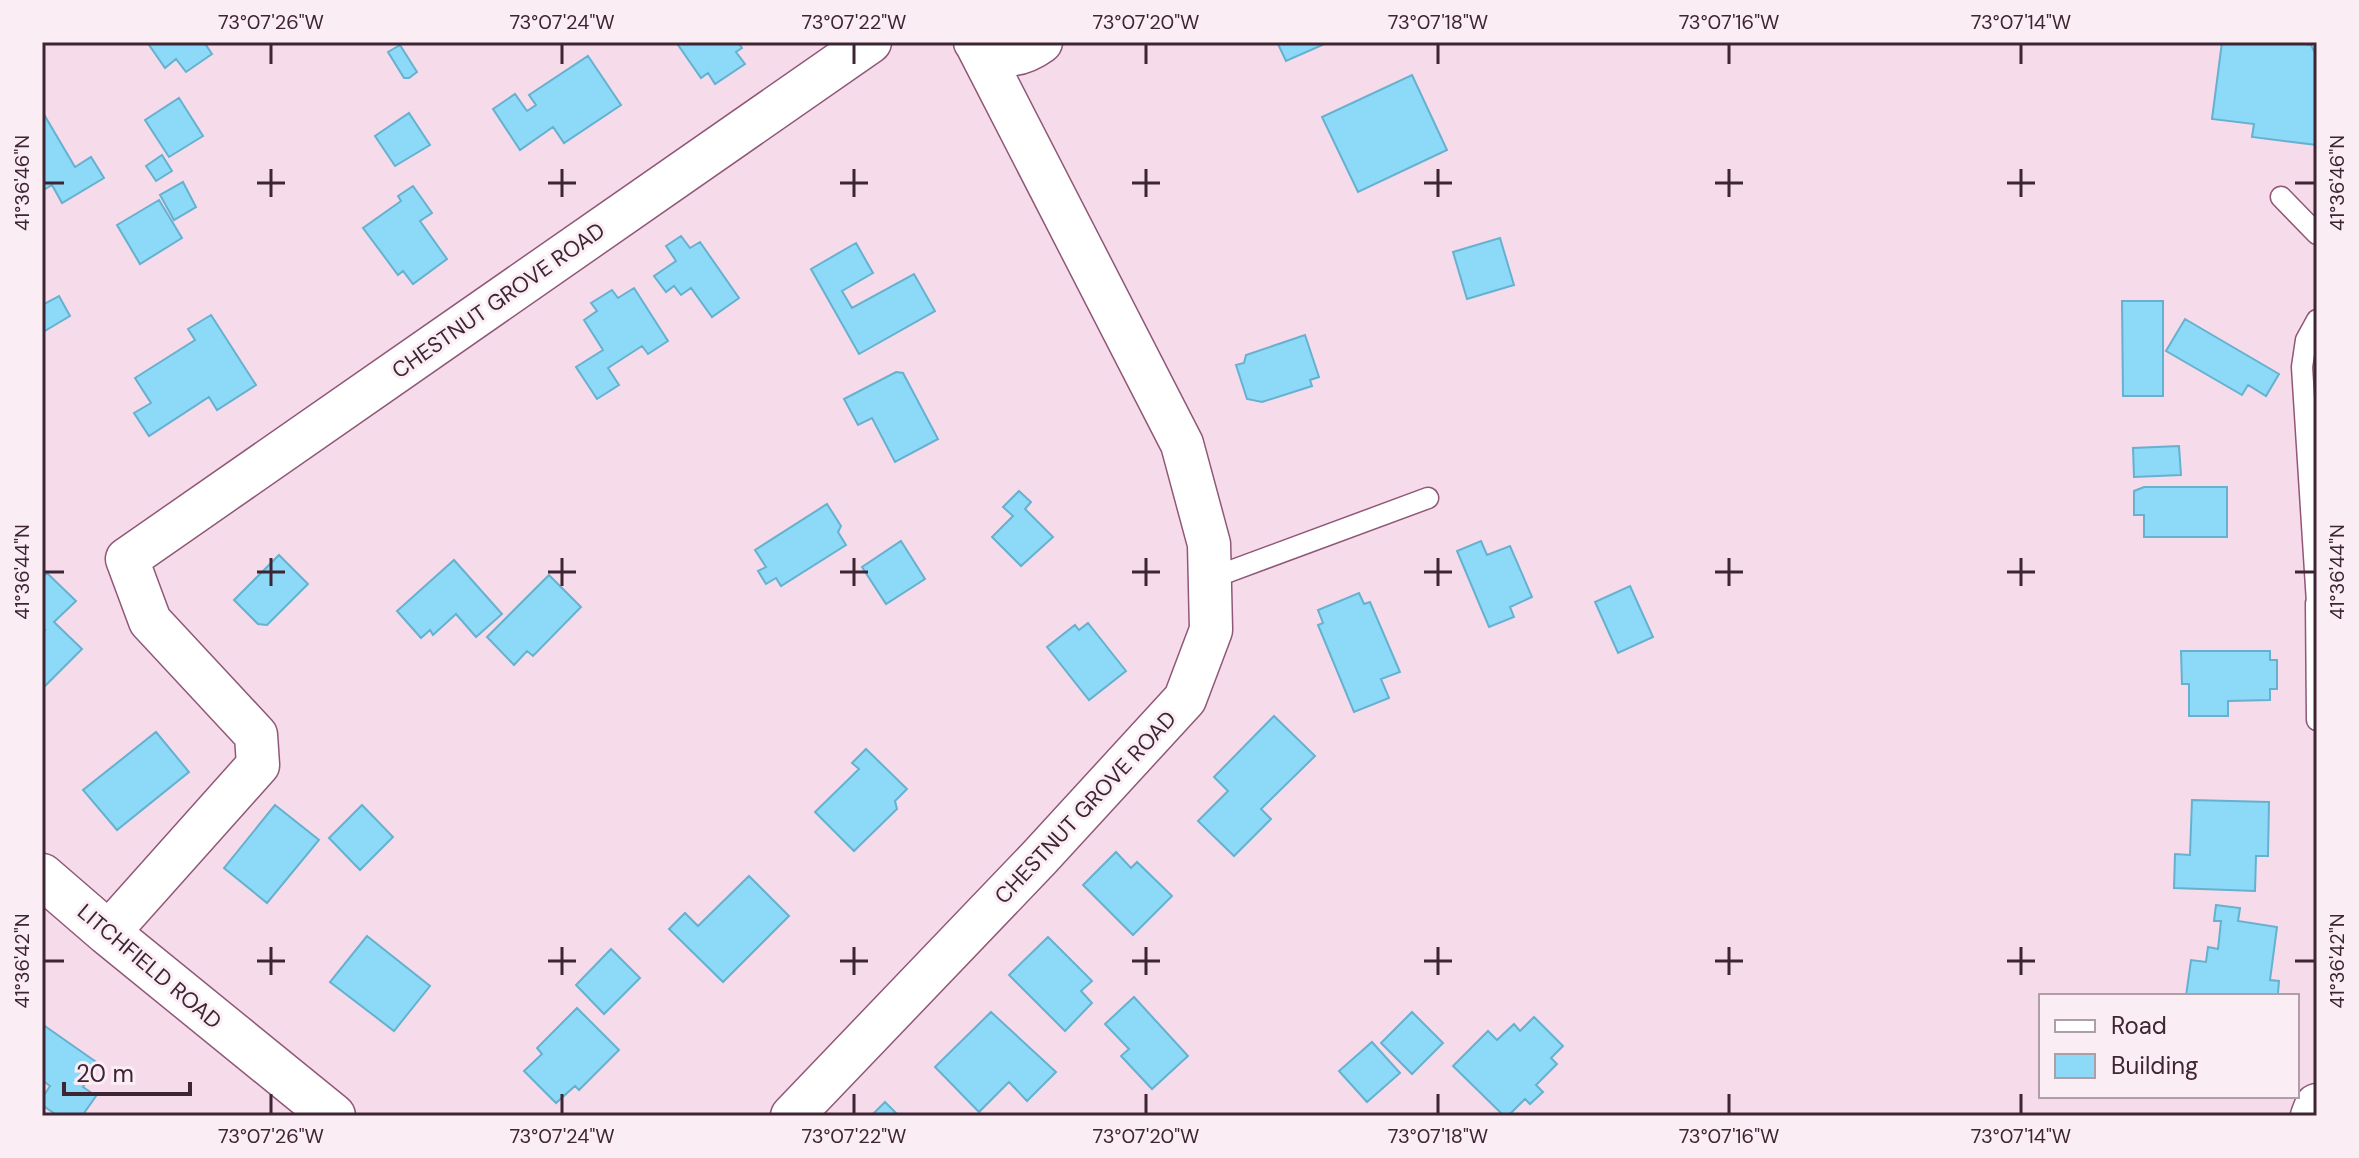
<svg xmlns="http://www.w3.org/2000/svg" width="2359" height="1158" viewBox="0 0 2359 1158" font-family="'DM Sans',sans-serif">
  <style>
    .building { fill: #8cd9f8; stroke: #65b1cf; stroke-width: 2 }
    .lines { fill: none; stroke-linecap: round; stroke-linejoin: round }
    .service-casing { stroke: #905778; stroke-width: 23 }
    .minor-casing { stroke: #905778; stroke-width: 45 }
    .tertiary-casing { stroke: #905778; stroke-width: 47 }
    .secondary-casing { stroke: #905778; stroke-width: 47 }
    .service { stroke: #fff; stroke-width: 20 }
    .minor { stroke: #fff; stroke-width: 42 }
    .tertiary { stroke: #fff; stroke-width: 44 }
    .secondary { stroke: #fff; stroke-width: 44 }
    .ticks { fill: none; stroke: #3e2533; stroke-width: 3 }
    .labels { text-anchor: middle; stroke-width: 6; stroke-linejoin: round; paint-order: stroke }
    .street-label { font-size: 22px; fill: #3e2533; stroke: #fbedf4 }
    .neatline { fill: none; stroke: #3e2533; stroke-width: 3 }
    .ticks-label { font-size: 20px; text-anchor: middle; fill: #3e2533 }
  </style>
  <rect width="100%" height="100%" fill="#f6dcea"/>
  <path class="building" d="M147 42H204L212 54 186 72 176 59 165 68Z
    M676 42H738L742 48 736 52 745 64 715 84 708 73 701 78Z
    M1277 42H1329L1286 61Z
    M2222 42H2291L2311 45 2314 51H2317V145L2252 137 2254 124 2212 119Z
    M400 45 417 72 409 78H404L388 52Z
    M588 56 621 105 564 143 553 127 520 150 493 109 515 94 527 111 536 105 529 95Z
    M1412 75 1447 150 1358 192 1322 117Z
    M179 98 203 136 169 157 145 120Z
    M42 111 75 167 91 157 104 178 62 203 52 185 42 191Z
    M409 113 430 145 395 166 375 136Z
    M162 155 172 171 156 181 146 166Z
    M183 182 196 207 174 220 160 195Z
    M413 186 432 213 420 221 447 259 413 284 403 271 398 275 363 228 401 201 398 196Z
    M159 200 182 238 140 264 117 225Z
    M681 236 690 248 700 242 739 298 712 317 691 288 681 295 674 286 666 292 654 276 676 261 666 246Z
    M1500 238 1514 285 1467 299 1453 252Z
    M856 243 873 273 842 291 852 308 914 274 935 311 859 354 811 269Z
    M634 288 668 341 648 354 642 346 608 368 619 385 597 399 576 367 603 350 584 320 597 311 591 303 612 290 618 298Z
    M59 296 70 316 43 332 42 305Z
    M2122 301H2163V396H2123Z
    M211 315 256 385 217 410 209 397 149 436 134 413 151 403 135 378 195 340 188 329Z
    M2185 319 2279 374 2266 396 2248 385 2242 395 2166 351Z
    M1305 335 1319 377 1310 380 1312 386 1262 402 1247 399 1236 365 1244 363 1246 355Z
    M896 372 903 373 938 439 895 462 872 418 858 425 844 399Z
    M2179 446 2181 475 2134 477 2133 448Z
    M2144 487H2227V537H2144V515H2134V491Z
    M1019 491 1031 502 1025 509 1053 537 1021 566 992 537 1013 516 1003 507Z
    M827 504 841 526 838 532 846 545 781 586 776 578 766 584 758 571 766 567 755 550Z
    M901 541 925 579 886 604 862 567Z
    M1481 541 1487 555 1510 546 1532 597 1510 607 1514 617 1489 627 1457 551Z
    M279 555 308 584 267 625 258 624 234 600Z
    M454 560 502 614 476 637 456 614 433 635 430 630 421 638 397 611Z
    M47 573 76 601 54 622 82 649 42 689V632L45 630 42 627V578Z
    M549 575 581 607 533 656 527 651 514 665 487 637Z
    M1630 586 1653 637 1618 653 1595 602Z
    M1359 593 1364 604 1370 602 1400 672 1381 679 1389 698 1354 712 1318 625 1323 623 1318 610Z
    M1088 623 1126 671 1089 700 1047 647 1075 625 1079 630Z
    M2181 651H2270V660H2277V689H2270V700L2228 701V716H2189V684H2182Z
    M1274 716 1315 756 1261 809 1271 819 1234 856 1198 821 1228 791 1214 777Z
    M156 732 189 772 117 830 83 790Z
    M866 749 907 789 895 801 897 809 854 851 815 812 859 769 852 763Z
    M2192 800 2269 802 2268 856H2256L2255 891 2174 888 2175 854 2190 855Z
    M275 805 319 840 267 903 224 868Z
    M362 805 393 837 360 870 329 838Z
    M1116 852 1131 868 1137 862 1172 896 1133 935 1083 885Z
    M749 876 789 916 723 982 669 929 685 913 698 926Z
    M2216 905 2240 908 2238 921 2277 927 2270 980 2279 981 2278 993 2273 996H2186L2191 960 2206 962 2208 947 2218 949 2221 921H2214Z
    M367 936 430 986 394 1031 330 982Z
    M1048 937 1092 981 1081 991 1092 1003 1065 1031 1009 975Z
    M611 949 640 978 604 1014 576 985Z
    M1134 997 1188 1056 1152 1089 1121 1056 1129 1049 1105 1024Z
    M577 1008 619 1050 579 1090 575 1086 556 1103 524 1071 542 1054 537 1048Z
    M991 1012 1056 1072 1027 1101 1009 1082 979 1112 935 1067Z
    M1412 1012 1443 1043 1412 1074 1381 1043Z
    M1534 1017 1563 1046 1551 1058 1557 1064 1536 1085 1543 1092 1530 1104 1525 1099 1508 1116H1504L1453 1066 1488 1031 1497 1040 1514 1024 1520 1031Z
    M42 1024 99 1064 83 1087 96 1096 82 1116H58L42 1105V1098L50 1086 42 1080Z
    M1372 1042 1400 1073 1367 1102 1339 1071Z
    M885 1102 899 1116H871Z"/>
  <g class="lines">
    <g class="service-casing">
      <path id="service" d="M2281 197 2317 234
        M2317 320 2306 340 2302 367 2317 603
        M1209 579 1428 498
        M2316 603 2317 720"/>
    </g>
    <g class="minor-casing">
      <path id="minor" d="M975 42C996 60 1019 58 1041 42
        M108 933 258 765 256 735 150 621 127 559 870 42
        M792 1116 1039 858 1185 699 1211 630 1209 544 1182 444 977 45"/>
    </g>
    <g class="tertiary-casing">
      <path id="tertiary" d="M2313 1116 2317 1106"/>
    </g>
    <g class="secondary-casing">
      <path id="secondary" d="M42 876 108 933 333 1116"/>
    </g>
    <use href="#service" class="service"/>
    <use href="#minor" class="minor"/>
    <use href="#tertiary" class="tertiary"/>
    <use href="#secondary" class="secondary"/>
  </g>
  <path class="ticks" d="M271 44V64M562 44V64M854 44V64M1146 44V64M1438 44V64M1729 44V64M2021 44V64M271 169V197M562 169V197M854 169V197M1146 169V197M1438 169V197M1729 169V197M2021 169V197M44 183H64M257 183H285M548 183H576M840 183H868M1132 183H1160M1424 183H1452M1715 183H1743M2007 183H2035M2295 183H2315M271 558V586M562 558V586M854 558V586M1146 558V586M1438 558V586M1729 558V586M2021 558V586M44 572H64M257 572H285M548 572H576M840 572H868M1132 572H1160M1424 572H1452M1715 572H1743M2007 572H2035M2295 572H2315M271 947V975M562 947V975M854 947V975M1146 947V975M1438 947V975M1729 947V975M2021 947V975M44 961H64M257 961H285M548 961H576M840 961H868M1132 961H1160M1424 961H1452M1715 961H1743M2007 961H2035M2295 961H2315M271 1094V1114M562 1094V1114M854 1094V1114M1146 1094V1114M1438 1094V1114M1729 1094V1114M2021 1094V1114"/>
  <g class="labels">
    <g class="street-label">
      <text transform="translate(498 300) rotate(-35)" y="8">CHESTNUT GROVE ROAD</text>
      <text transform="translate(1085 807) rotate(-47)" y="8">CHESTNUT GROVE ROAD</text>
      <text transform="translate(150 966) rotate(40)" y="8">LITCHFIELD ROAD</text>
    </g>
  </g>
  <rect width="2359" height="1158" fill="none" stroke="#fbedf4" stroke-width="88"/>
  <rect x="2039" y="994" width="260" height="104" fill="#fbedf4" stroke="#af9da7" stroke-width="2"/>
  <rect x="2055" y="1020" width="40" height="12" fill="#ffffff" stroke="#af9da7" stroke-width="2"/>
  <text x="2111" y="1034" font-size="24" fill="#3e2533">Road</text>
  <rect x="2055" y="1054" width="40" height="24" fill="#8cd9f8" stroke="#af9da7" stroke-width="2"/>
  <text x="2111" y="1074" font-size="24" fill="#3e2533">Building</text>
  <path d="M64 1082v12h126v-12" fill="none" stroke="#3e2533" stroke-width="4"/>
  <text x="76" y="1082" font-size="24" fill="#3e2533" stroke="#fbedf4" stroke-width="6" paint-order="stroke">20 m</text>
  <rect x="44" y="44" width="2271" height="1070" class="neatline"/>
  <g class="ticks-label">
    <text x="271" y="29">73°07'26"W</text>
    <text x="562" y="29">73°07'24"W</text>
    <text x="854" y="29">73°07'22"W</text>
    <text x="1146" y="29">73°07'20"W</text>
    <text x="1438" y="29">73°07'18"W</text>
    <text x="1729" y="29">73°07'16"W</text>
    <text x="2021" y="29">73°07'14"W</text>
    <text transform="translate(22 183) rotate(-90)" y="7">41°36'46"N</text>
    <text transform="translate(2337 183) rotate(-90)" y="7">41°36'46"N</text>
    <text transform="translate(22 572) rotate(-90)" y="7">41°36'44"N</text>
    <text transform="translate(2337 572) rotate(-90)" y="7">41°36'44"N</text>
    <text transform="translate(22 961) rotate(-90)" y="7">41°36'42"N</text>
    <text transform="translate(2337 961) rotate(-90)" y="7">41°36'42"N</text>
    <text x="271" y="1143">73°07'26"W</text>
    <text x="562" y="1143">73°07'24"W</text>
    <text x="854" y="1143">73°07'22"W</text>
    <text x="1146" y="1143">73°07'20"W</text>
    <text x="1438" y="1143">73°07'18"W</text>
    <text x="1729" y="1143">73°07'16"W</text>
    <text x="2021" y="1143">73°07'14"W</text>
  </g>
</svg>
